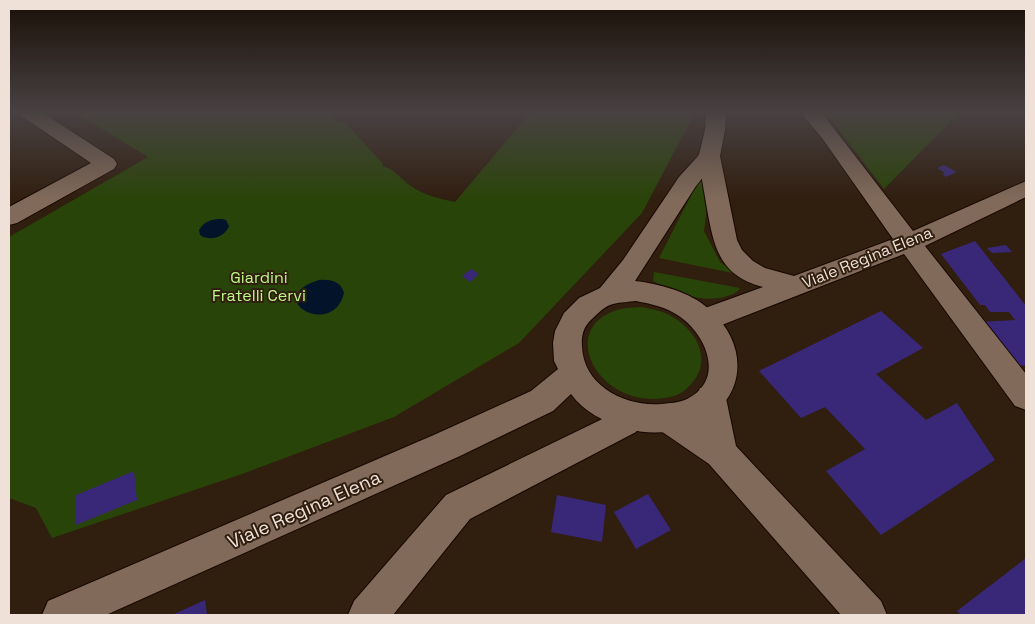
<svg xmlns="http://www.w3.org/2000/svg" width="1035" height="624" viewBox="0 0 1035 624" font-family="'Space Grotesk',sans-serif">
  <style>
    .green { fill: #294408 }
    .water { fill: #03142a }
    .building { fill: #392878 }
    .lines { fill: none; stroke-linecap: round; stroke-linejoin: round }
    .minor-casing { stroke: #170700; stroke-width: 2 }
    .tertiary-casing { stroke: #170700; stroke-width: 2 }
    .secondary-casing { stroke: #170700; stroke-width: 2 }
    .minor { fill: #816a59; fill-rule: evenodd }
    .tertiary { fill: #816a59; fill-rule: evenodd }
    .secondary { fill: #816a59; fill-rule: evenodd }
    .labels { text-anchor: middle; stroke-width: 4; stroke-linejoin: round; paint-order: stroke }
    .street-label { font-size: 16px; fill: #efe1d8; stroke: #301e0f }
    .park-label { font-size: 16px; fill: #bcf985; stroke: #301e0f }
    .near-street-label { font-size: 19px; fill: #efe1d8; stroke: #301e0f }
  </style>
  <rect width="100%" height="100%" fill="#301e0f"/>
  <path class="green" d="M76 113H328L338 123 344 121 383 164 382 166C397 170 399 178 411 186 424 195 440 199 455 202L530 113H693L691 120 642 213 519 343 394 417 245 473 52 538 36 508 9 498V237L148 157Z
    M826 113H959L884 189Z
    M699 180 705 182 707 207 704 231 720 262 737 274 659 258Z
    M654 272 740 288C736 294 731 295 724 297 698 303 676 292 653 281Z
    M640 307C647 308 653 309 659 311 684 318 711 347 698 374 694 382 686 391 677 395 602 419 551 326 621 309 627 307 634 308 640 307Z"/>
  <path class="water" d="M222 219 226 220 229 226C225 237 210 242 200 235L199 230C204 221 212 219 222 219Z
    M319 280C330 279 341 281 344 293 333 340 260 298 319 280Z"/>
  <path class="building" d="M944 165 957 172 946 177 942 174 945 173 937 168Z
    M975 241 1026 306V365L1019 366 978 322 1015 320 1009 312H990L985 305H980L941 254Z
    M1006 245 1012 252 992 253 987 248Z
    M471 269 479 274 470 282 462 276Z
    M881 311 923 348 876 374 926 420 957 403 995 460 881 535 826 471 865 449 825 407 801 418 759 371Z
    M134 471 137 500 76 525V495Z
    M648 494 671 530 636 549 614 512Z
    M557 495 606 505 602 542 551 532Z
    M1026 558V615H961L957 611Z
    M205 600 207 615H172Z"/>
  <g class="lines">
    <g class="minor-casing">
      <path id="minor" d="M20 113H43L114 159 117 164 114 169 17 223 9 225V207L91 163 23 117Z
        M801 113H822L913 231 1026 181V197L925 246 1026 374V410L1015 406 904 254 714 328 704 331 694 328 690 320 694 312 763 287C720 276 714 248 707 209 704 191 701 174 698 156L701 151 709 150 717 151 720 156 737 240 742 250 753 261 765 268 794 276 893 239 822 138Z
        M625 408 636 412 641 422 636 432 470 519 393 615H348L354 601 446 495Z"/>
    </g>
    <g class="tertiary-casing">
      <path id="tertiary" d="M711 385 722 388 726 398 736 446 881 601 887 615H841L709 464 658 429 653 419 658 409 669 405 680 409 699 421 696 398 700 388Z"/>
    </g>
    <g class="secondary-casing">
      <path id="secondary" d="M706 113H726L725 130 720 156 696 186 635 281C660 284 690 292 709 309 755 349 744 410 685 428 665 434 645 434 625 428 604 422 584 412 571 394L553 411 460 456 106 615H42L48 601 436 434 531 391 558 369 554 361 553 343 555 331 564 313 579 298 600 288 623 260 679 177 699 155 705 130ZM636 301C651 304 666 307 679 316 706 334 726 380 687 399 679 403 670 403 661 404 626 407 583 386 582 346 581 335 584 326 592 319 598 313 605 306 613 304 621 302 629 302 636 301Z"/>
    </g>
    <use href="#minor" class="minor"/>
    <use href="#tertiary" class="tertiary"/>
    <use href="#secondary" class="secondary"/>
  </g>
  <linearGradient id="sky" x2="0" y2="1"><stop stop-color="#1a1008"/><stop offset="0.56" stop-color="#484142"/><stop offset="1" stop-color="#484142" stop-opacity="0"/></linearGradient>
  <rect width="1035" height="200" fill="url(#sky)"/>
  <g class="labels">
    <g class="street-label">
      <text transform="translate(867 257) rotate(-22)" y="6">Viale Regina Elena</text>
    </g>
    <g class="park-label">
      <text x="259" y="283">Giardini<tspan x="259" dy="18">Fratelli Cervi</tspan></text>
    </g>
    <g class="near-street-label">
      <text transform="translate(304 509) rotate(-24)" y="7">Viale Regina Elena</text>
    </g>
  </g>
  <rect width="1035" height="624" fill="none" stroke="#efe1d8" stroke-width="20"/>
</svg>
